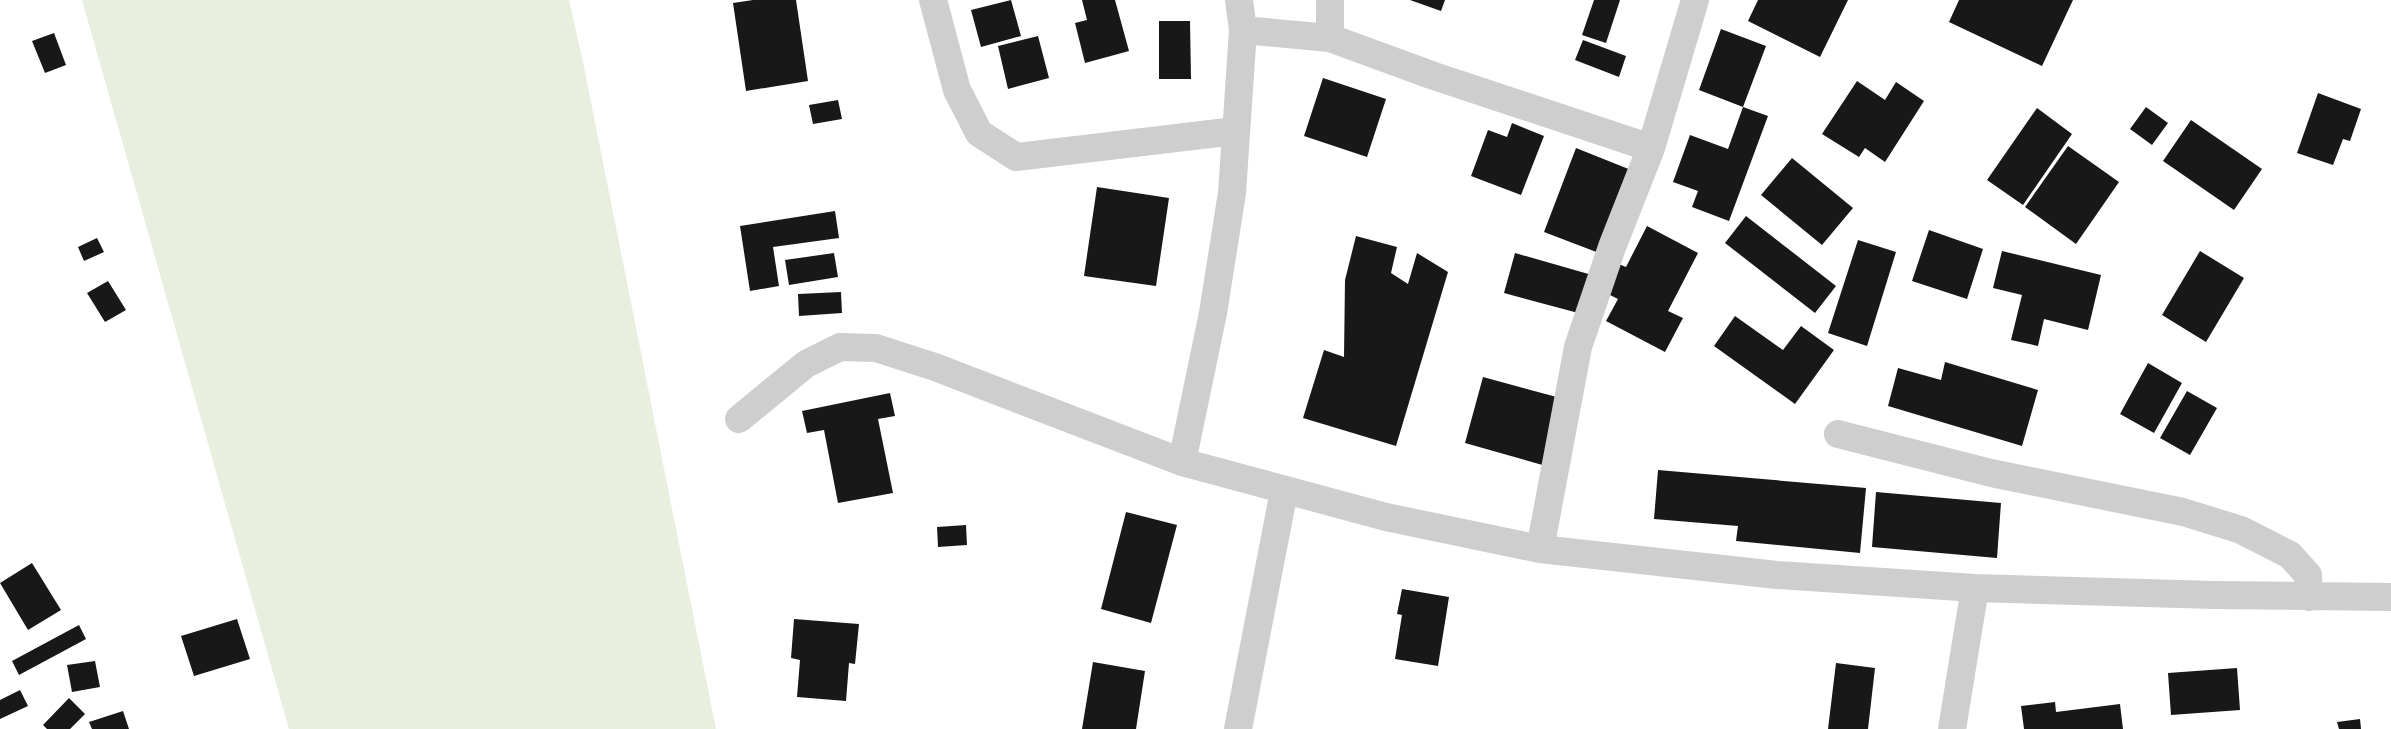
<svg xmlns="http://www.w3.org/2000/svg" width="2391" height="729" viewBox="0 0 2391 729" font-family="Inter,sans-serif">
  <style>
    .green { fill: #e8efde }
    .building { fill: #181818 }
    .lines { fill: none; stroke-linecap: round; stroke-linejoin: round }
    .minor { stroke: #cecece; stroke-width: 28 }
  </style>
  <rect width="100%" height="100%" fill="#fff"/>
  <path class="green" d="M82 0H569L583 62 716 729H289Z"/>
  <path class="building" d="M753 0H796L808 81 746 91 733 3Z
    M1011 0 1021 36 981 47 971 10Z
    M1082 0H1115L1129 51 1085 63 1075 23 1087 20Z
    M1410 0H1445L1441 11Z
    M1594 0H1620L1606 43 1582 35Z
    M1758 0H1848L1820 57 1748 21Z
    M1959 0H2073L2042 66 1949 22Z
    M1159 21H1190L1191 79H1159Z
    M1721 29 1766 46 1743 107 1768 116 1729 221 1692 207 1698 191 1673 182 1690 135 1728 149 1743 107 1699 90Z
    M54 33 66 65 45 73 32 41Z
    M1038 36 1049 78 1008 89 998 46Z
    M1583 40 1626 56 1619 77 1575 60Z
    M1323 78 1386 99 1367 157 1304 136Z
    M1857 81 1885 100 1896 82 1924 101 1885 162 1865 148 1859 157 1822 134Z
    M2318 93 2361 109 2350 141 2343 139 2333 165 2297 153Z
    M838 100 842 119 813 124 809 105Z
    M2146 107 2168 123 2152 145 2130 129Z
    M2037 108 2072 134 2023 205 1987 180Z
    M2191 120 2262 169 2234 210 2163 161Z
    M1512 123 1544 136 1521 195 1471 176 1488 130 1507 137Z
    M2068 146 2119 182 2076 244 2025 207Z
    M1576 148 1631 170 1599 253 1544 232Z
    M1792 158 1853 208 1822 245 1761 195Z
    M1097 187 1169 198 1156 286 1084 276Z
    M835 211 839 238 773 247 779 286 750 291 740 226Z
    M1746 216 1836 286 1815 313 1725 243Z
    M1647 226 1698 253 1668 311 1683 318 1665 352 1606 321 1618 299 1600 290 1614 262 1626 267Z
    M1929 230 1983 249 1967 299 1912 281Z
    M1356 236 1397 247 1391 273 1408 284 1417 253 1448 272 1396 446 1303 418 1324 350 1344 357 1345 280Z
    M97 238 104 252 84 261 78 247Z
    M1858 240 1896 252 1867 346 1828 333Z
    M2002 251 2101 275 2088 330 2044 319 2038 346 2011 340 2022 295 1993 288Z
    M2200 251 2244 278 2206 342 2162 315Z
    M834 253 838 277 789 285 785 260Z
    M1515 253 1592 275 1582 314 1504 293Z
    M108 281 126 310 105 322 87 293Z
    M841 292 842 313 799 316 798 294Z
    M1735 316 1783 350 1801 326 1834 350 1795 404 1714 346Z
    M1945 362 2038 390 2022 446 1888 406 1898 368 1941 380Z
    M2148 363 2182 383 2154 433 2120 414Z
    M1483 377 1564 399 1546 466 1465 443Z
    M2187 391 2217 408 2190 455 2160 438Z
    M890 393 895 416 878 419 893 493 838 503 824 430 807 433 802 411Z
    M1658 470 1866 488 1860 553 1736 541 1738 526 1654 519Z
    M1876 492 2001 503 1997 558 1872 547Z
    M1126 512 1177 525 1151 623 1101 609Z
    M966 525 967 545 938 547 937 527Z
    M32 563 61 610 28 630 0 583Z
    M1402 589 1449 597 1438 666 1395 659 1402 615 1397 614Z
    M237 619 250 659 194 676 181 636Z
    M794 619 859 624 855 664 849 663 846 701 797 697 800 660 791 658Z
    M79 625 86 639 19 675 12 661Z
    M95 661 100 687 72 692 67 665Z
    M1093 662 1145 671 1136 729H1082Z
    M1836 663 1875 668 1868 729H1828Z
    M2237 668 2240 710 2171 715 2168 673Z
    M20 690 28 706 0 719V700Z
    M69 698 85 714 70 729H47L43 725Z
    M2055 702 2056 712 2120 704 2123 729H2024L2021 706Z
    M123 711 129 729H92L89 722Z
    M2360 719 2361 729H2339L2337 722Z"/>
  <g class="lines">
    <path class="minor" d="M933 0 957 90 979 133 1016 157 1235 131
      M1243 30 1330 38 1434 76 1651 148
      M1330 38V0
      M739 419 806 364 840 347 876 348 935 367 1182 462 1386 517 1540 549 1777 575 1975 588 2214 595 2391 597
      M1838 434 1991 473 2183 512 2241 530 2290 555 2308 575 2309 597
      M1182 462 1213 313 1232 193 1243 30 1239 0
      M1540 549 1578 347 1612 247 1651 148 1695 0
      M1238 729 1284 491
      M1952 729 1975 588"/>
  </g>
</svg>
